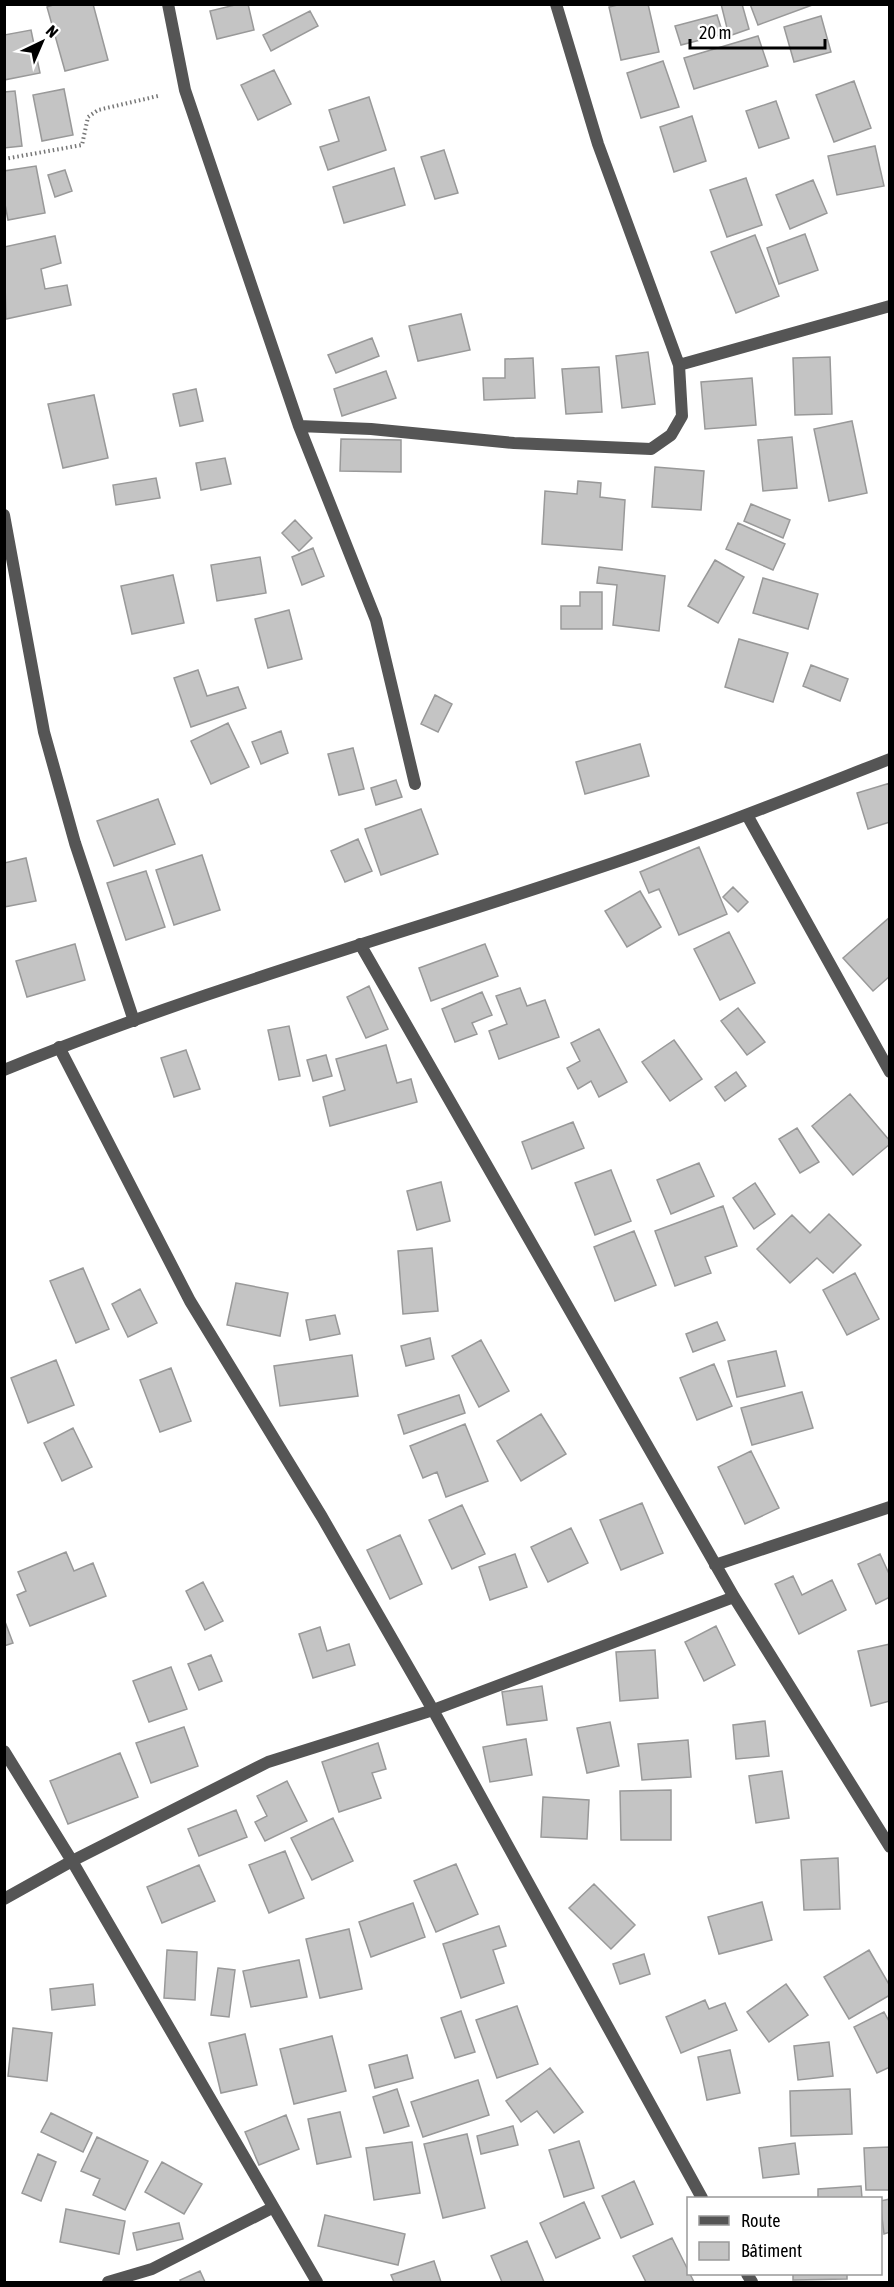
<svg xmlns="http://www.w3.org/2000/svg" width="894" height="2287" viewBox="0 0 894 2287" font-family="'Asap Condensed',sans-serif">
  <style>
    .building { fill: #c4c4c4; stroke: #999; stroke-width: 1.5 }
    .lines { fill: none; stroke-linecap: round; stroke-linejoin: round }
    .path { stroke: #777; stroke-width: 4; stroke-dasharray: 1.5 3; stroke-linecap: butt }
    .minor { stroke: #555; stroke-width: 12 }
    .tertiary { stroke: #555; stroke-width: 12 }
  </style>
  <rect width="100%" height="100%" fill="#fff"/>
  <path class="building" d="M56 4H93L108 60 65 71 47 7Z
    M239 4H248L254 30 217 39 210 11Z
    M622 4H648L659 52 621 60 609 7Z
    M721 4H742L749 29 729 36Z
    M750 4H815L758 25Z
    M310 11 318 26 271 51 263 35Z
    M717 15 723 34 681 45 675 26Z
    M821 16 831 52 794 62 784 27Z
    M31 30 40 73 4 80V35Z
    M758 36 768 66 694 89 684 58Z
    M663 61 679 107 641 118 627 73Z
    M274 70 291 104 258 120 241 85Z
    M854 81 871 128 834 142 816 95Z
    M64 89 73 135 42 141 33 95Z
    M15 91 22 146 4 148V92Z
    M369 97 386 150 328 170 320 147 339 141 329 110Z
    M776 101 789 138 759 148 746 111Z
    M692 116 706 161 674 172 660 127Z
    M875 146 884 186 837 195 828 156Z
    M444 150 458 193 435 199 421 157Z
    M36 166 45 213 8 220 4 199V171Z
    M394 168 405 205 344 223 333 187Z
    M65 170 72 191 55 197 48 175Z
    M746 178 762 225 727 237 710 190Z
    M813 180 827 213 790 229 776 195Z
    M805 234 818 270 779 284 767 248Z
    M755 235 779 296 736 313 711 252Z
    M55 236 61 263 41 269 45 289 67 285 71 305 6 319 4 247Z
    M461 314 470 350 418 361 409 326Z
    M372 338 379 356 336 373 328 355Z
    M648 352 655 404 622 408 616 356Z
    M830 357 832 414 795 415 793 358Z
    M533 358 535 398 484 400 483 378H505V359Z
    M599 367 602 412 566 414 562 369Z
    M386 371 396 398 342 416 334 389Z
    M752 378 756 425 705 429 701 382Z
    M196 389 203 421 180 426 173 394Z
    M94 395 108 458 63 468 48 404Z
    M852 421 867 493 829 501 814 429Z
    M792 437 797 488 763 491 758 440Z
    M341 439 401 440V472L340 471Z
    M225 458 231 484 201 490 196 463Z
    M655 467 704 471 701 510 652 507Z
    M156 478 160 498 116 505 113 485Z
    M578 481 601 483 600 497 625 500 622 550 542 544 545 491 577 494Z
    M751 504 790 520 783 538 744 521Z
    M295 520 312 538 299 551 282 533Z
    M738 523 785 544 773 570 726 549Z
    M313 548 324 576 302 585 292 557Z
    M260 557 266 593 217 601 211 565Z
    M715 560 744 577 718 623 688 606Z
    M599 567 665 576 659 631 613 625 617 585 597 583Z
    M173 575 184 623 132 634 121 586Z
    M763 578 818 594 808 629 753 613Z
    M580 592H602V629H561V606H580Z
    M289 610 302 659 268 668 255 619Z
    M739 639 788 653 773 702 725 687Z
    M811 665 848 679 840 701 803 686Z
    M198 670 207 696 238 687 246 708 191 727 174 678Z
    M435 695 452 704 438 732 421 724Z
    M228 723 249 767 211 784 191 741Z
    M281 731 288 753 261 764 252 742Z
    M640 744 649 776 585 794 576 762Z
    M353 748 364 789 339 795 328 754Z
    M396 780 402 797 376 805 371 788Z
    M890 783V822L868 829 857 793Z
    M158 799 175 844 114 866 97 821Z
    M421 809 438 854 381 875 365 829Z
    M358 839 372 871 345 882 331 851Z
    M699 847 727 914 679 935 659 889 649 893 640 872Z
    M202 855 220 910 174 925 156 870Z
    M26 858 36 901 4 907V863Z
    M146 871 165 927 126 940 107 883Z
    M733 887 748 902 738 912 723 897Z
    M640 891 661 927 627 947 605 911Z
    M890 917V976L873 991 843 958Z
    M729 932 755 983 720 1000 694 949Z
    M75 944 85 980 27 997 16 961Z
    M485 944 498 976 431 1001 419 968Z
    M369 986 388 1029 366 1038 347 997Z
    M520 988 527 1006 545 1000 559 1037 499 1059 489 1031 507 1024 496 996Z
    M482 992 492 1015 472 1023 477 1034 455 1042 442 1009Z
    M738 1008 765 1042 747 1055 721 1021Z
    M289 1026 300 1076 279 1080 268 1030Z
    M599 1029 627 1082 599 1097 591 1081 578 1089 567 1068 580 1061 571 1043Z
    M674 1040 702 1079 670 1101 642 1062Z
    M386 1045 397 1083 411 1079 417 1102 330 1126 323 1097 345 1090 336 1059Z
    M186 1050 200 1089 174 1097 161 1058Z
    M326 1055 332 1076 313 1081 307 1060Z
    M736 1072 746 1086 725 1101 715 1087Z
    M850 1094 890 1141V1144L853 1175 812 1126Z
    M573 1122 584 1148 532 1169 522 1142Z
    M797 1128 819 1162 800 1173 779 1139Z
    M699 1163 714 1196 671 1214 657 1180Z
    M611 1170 631 1221 595 1235 575 1183Z
    M441 1182 450 1221 417 1230 407 1191Z
    M755 1183 775 1214 754 1229 733 1198Z
    M723 1206 737 1246 705 1257 711 1273 675 1286 655 1231Z
    M829 1214 861 1245 833 1273 817 1258 790 1283 757 1249 792 1215 810 1233Z
    M634 1231 656 1285 615 1301 594 1247Z
    M432 1248 438 1311 403 1314 398 1251Z
    M83 1268 109 1329 76 1343 50 1281Z
    M855 1273 879 1319 847 1335 823 1290Z
    M236 1283 288 1293 280 1336 227 1325Z
    M140 1289 157 1323 128 1337 112 1304Z
    M335 1315 340 1334 310 1340 306 1320Z
    M717 1322 725 1340 693 1352 686 1334Z
    M430 1338 434 1359 406 1366 401 1346Z
    M481 1340 509 1391 479 1407 452 1356Z
    M776 1351 785 1386 737 1397 728 1361Z
    M352 1355 358 1396 280 1406 274 1366Z
    M56 1360 74 1405 28 1423 11 1378Z
    M714 1364 732 1406 697 1420 680 1378Z
    M171 1368 191 1421 160 1432 140 1380Z
    M802 1392 813 1428 752 1445 741 1408Z
    M459 1395 465 1413 404 1434 398 1415Z
    M541 1414 566 1454 521 1481 497 1441Z
    M465 1424 488 1481 446 1497 437 1472 423 1478 410 1446Z
    M73 1428 92 1467 62 1481 44 1443Z
    M751 1451 779 1508 745 1524 718 1467Z
    M642 1503 663 1553 621 1570 600 1520Z
    M462 1505 485 1554 452 1569 429 1520Z
    M571 1528 588 1563 548 1582 531 1547Z
    M400 1535 422 1584 390 1599 367 1550Z
    M66 1552 74 1571 93 1563 106 1596 30 1626 17 1595 26 1591 18 1572Z
    M515 1554 527 1587 490 1600 479 1567Z
    M880 1554 890 1576V1597L876 1604 858 1564Z
    M793 1576 802 1595 832 1580 846 1610 799 1634 775 1584Z
    M203 1582 223 1621 205 1630 186 1591Z
    M4 1619 13 1643 4 1646Z
    M716 1626 735 1665 704 1681 685 1642Z
    M320 1627 327 1651 349 1644 355 1665 313 1678 299 1634Z
    M890 1644V1701L871 1706 858 1651Z
    M655 1650 658 1698 620 1701 616 1652Z
    M211 1655 222 1681 199 1690 188 1664Z
    M171 1667 187 1709 149 1722 133 1681Z
    M542 1686 547 1720 507 1725 502 1692Z
    M765 1721 769 1756 736 1759 733 1725Z
    M610 1722 619 1766 587 1773 577 1728Z
    M184 1727 198 1766 151 1783 136 1743Z
    M526 1739 532 1775 490 1782 483 1747Z
    M688 1740 691 1777 642 1780 638 1744Z
    M378 1743 386 1769 372 1773 381 1798 339 1812 322 1762Z
    M120 1753 138 1797 68 1824 50 1781Z
    M782 1771 789 1818 756 1823 749 1776Z
    M287 1781 307 1821 265 1841 255 1822 267 1816 257 1796Z
    M671 1790V1840H621L620 1791Z
    M543 1797 589 1800 587 1839 541 1837Z
    M236 1810 247 1837 199 1856 188 1829Z
    M333 1818 353 1861 312 1880 291 1838Z
    M285 1851 304 1898 269 1913 249 1865Z
    M838 1858 840 1909 804 1910 801 1860Z
    M456 1864 478 1914 436 1932 414 1881Z
    M199 1865 215 1901 162 1923 147 1887Z
    M594 1884 635 1925 611 1949 569 1908Z
    M762 1902 772 1940 719 1954 708 1917Z
    M413 1903 425 1937 371 1957 359 1922Z
    M499 1926 506 1946 493 1950 504 1983 461 1998 443 1944Z
    M349 1929 362 1989 320 1998 306 1939Z
    M167 1950 197 1952 195 2000 164 1998Z
    M869 1950 890 1986V1995L849 2019 824 1977Z
    M644 1954 650 1974 620 1984 613 1964Z
    M299 1960 307 1997 251 2007 243 1971Z
    M218 1968 235 1970 229 2017 211 2015Z
    M93 1984 95 2005 52 2010 50 1989Z
    M786 1984 808 2015 769 2042 747 2012Z
    M705 2000 709 2009 725 2003 737 2030 681 2053 666 2017Z
    M517 2006 538 2064 497 2078 476 2020Z
    M461 2011 475 2052 455 2058 441 2018Z
    M884 2012 890 2023V2067L877 2073 854 2027Z
    M13 2028 52 2033 47 2081 8 2076Z
    M245 2034 257 2085 221 2093 209 2043Z
    M332 2036 346 2091 294 2104 280 2049Z
    M829 2042 833 2076 798 2080 794 2046Z
    M730 2050 740 2093 707 2100 698 2057Z
    M407 2055 413 2078 375 2088 369 2065Z
    M550 2068 583 2112 554 2133 537 2111 521 2122 506 2101Z
    M478 2080 489 2115 423 2137 411 2102Z
    M397 2089 409 2126 384 2133 373 2097Z
    M850 2089 852 2134 791 2136 790 2091Z
    M340 2112 351 2157 317 2164 308 2119Z
    M51 2113 92 2133 83 2152 41 2132Z
    M286 2115 299 2149 259 2165 245 2132Z
    M513 2126 518 2145 481 2154 477 2136Z
    M467 2134 485 2208 443 2218 424 2144Z
    M97 2137 148 2161 125 2210 93 2195 100 2179 81 2171Z
    M579 2141 594 2188 564 2197 549 2150Z
    M412 2142 420 2193 374 2200 366 2148Z
    M795 2143 799 2174 763 2178 759 2148Z
    M890 2147V2190H866L864 2148Z
    M38 2154 56 2162 41 2201 22 2193Z
    M162 2162 202 2184 184 2214 145 2192Z
    M634 2181 653 2224 621 2238 602 2196Z
    M861 2186 862 2198H818V2189Z
    M890 2199V2232L884 2234 880 2201Z
    M584 2202 600 2238 556 2258 540 2223Z
    M66 2209 125 2221 119 2254 60 2242Z
    M325 2215 405 2234 398 2265 318 2246Z
    M179 2223 183 2239 137 2250 133 2233Z
    M672 2238 694 2282H646L633 2256Z
    M527 2241 544 2282H502L491 2256Z
    M434 2261 441 2282H394L391 2275Z
    M200 2271 205 2282H181L180 2280Z
    M793 2274H847V2279L793 2280Z"/>
  <g class="lines">
    <path class="path" d="M4 159 82 145 88 117 98 110 158 96"/>
    <path class="minor" d="M168 4 185 90 299 426 376 620 415 784
      M556 4 598 144 679 365
      M299 426 371 429 514 443 651 449 671 435 682 416 679 365 890 306
      M4 515 44 732 75 843 134 1021
      M747 815 890 1072
      M360 944 734 1597 890 1847
      M59 1047 190 1301 322 1517 433 1710 702 2198
      M715 1565 890 1507
      M4 1751 72 1861 317 2282
      M4 1899 72 1861 268 1762 433 1710 734 1597
      M747 2274 752 2282
      M108 2282 152 2269 272 2208"/>
    <path class="tertiary" d="M4 1070C192 993 388 938 580 874 685 840 787 799 890 759"/>
  </g>
  <rect width="894" height="2287" fill="none" stroke="#000000" stroke-width="12"/>
  <rect x="687" y="2197" width="195" height="78" fill="#ffffff" stroke="#999999" stroke-width="1.5"/>
  <rect x="699" y="2216" width="30" height="9" fill="#555555" stroke="#999999" stroke-width="1.5"/>
  <text x="741" y="2227" font-size="18" fill="#000000">Route</text>
  <rect x="699" y="2242" width="30" height="18" fill="#c4c4c4" stroke="#999999" stroke-width="1.5"/>
  <text x="741" y="2257" font-size="18" fill="#000000">Bâtiment</text>
  <g transform="translate(42 42) rotate(44)" stroke="#ffffff" stroke-width="4.5" paint-order="stroke">
  <path d="M0-4.5L10 22L0 15L-10 22Z" fill="#000000"/>
  <text y="-9" font-size="16" font-weight="bold" text-anchor="middle" fill="#000000">N</text>
  </g>
  <path d="M690 39v9h135v-9" fill="none" stroke="#000000" stroke-width="3"/>
  <text x="699" y="39" font-size="18" fill="#000000" stroke="#ffffff" stroke-width="4.5" paint-order="stroke">20 m</text>
</svg>
